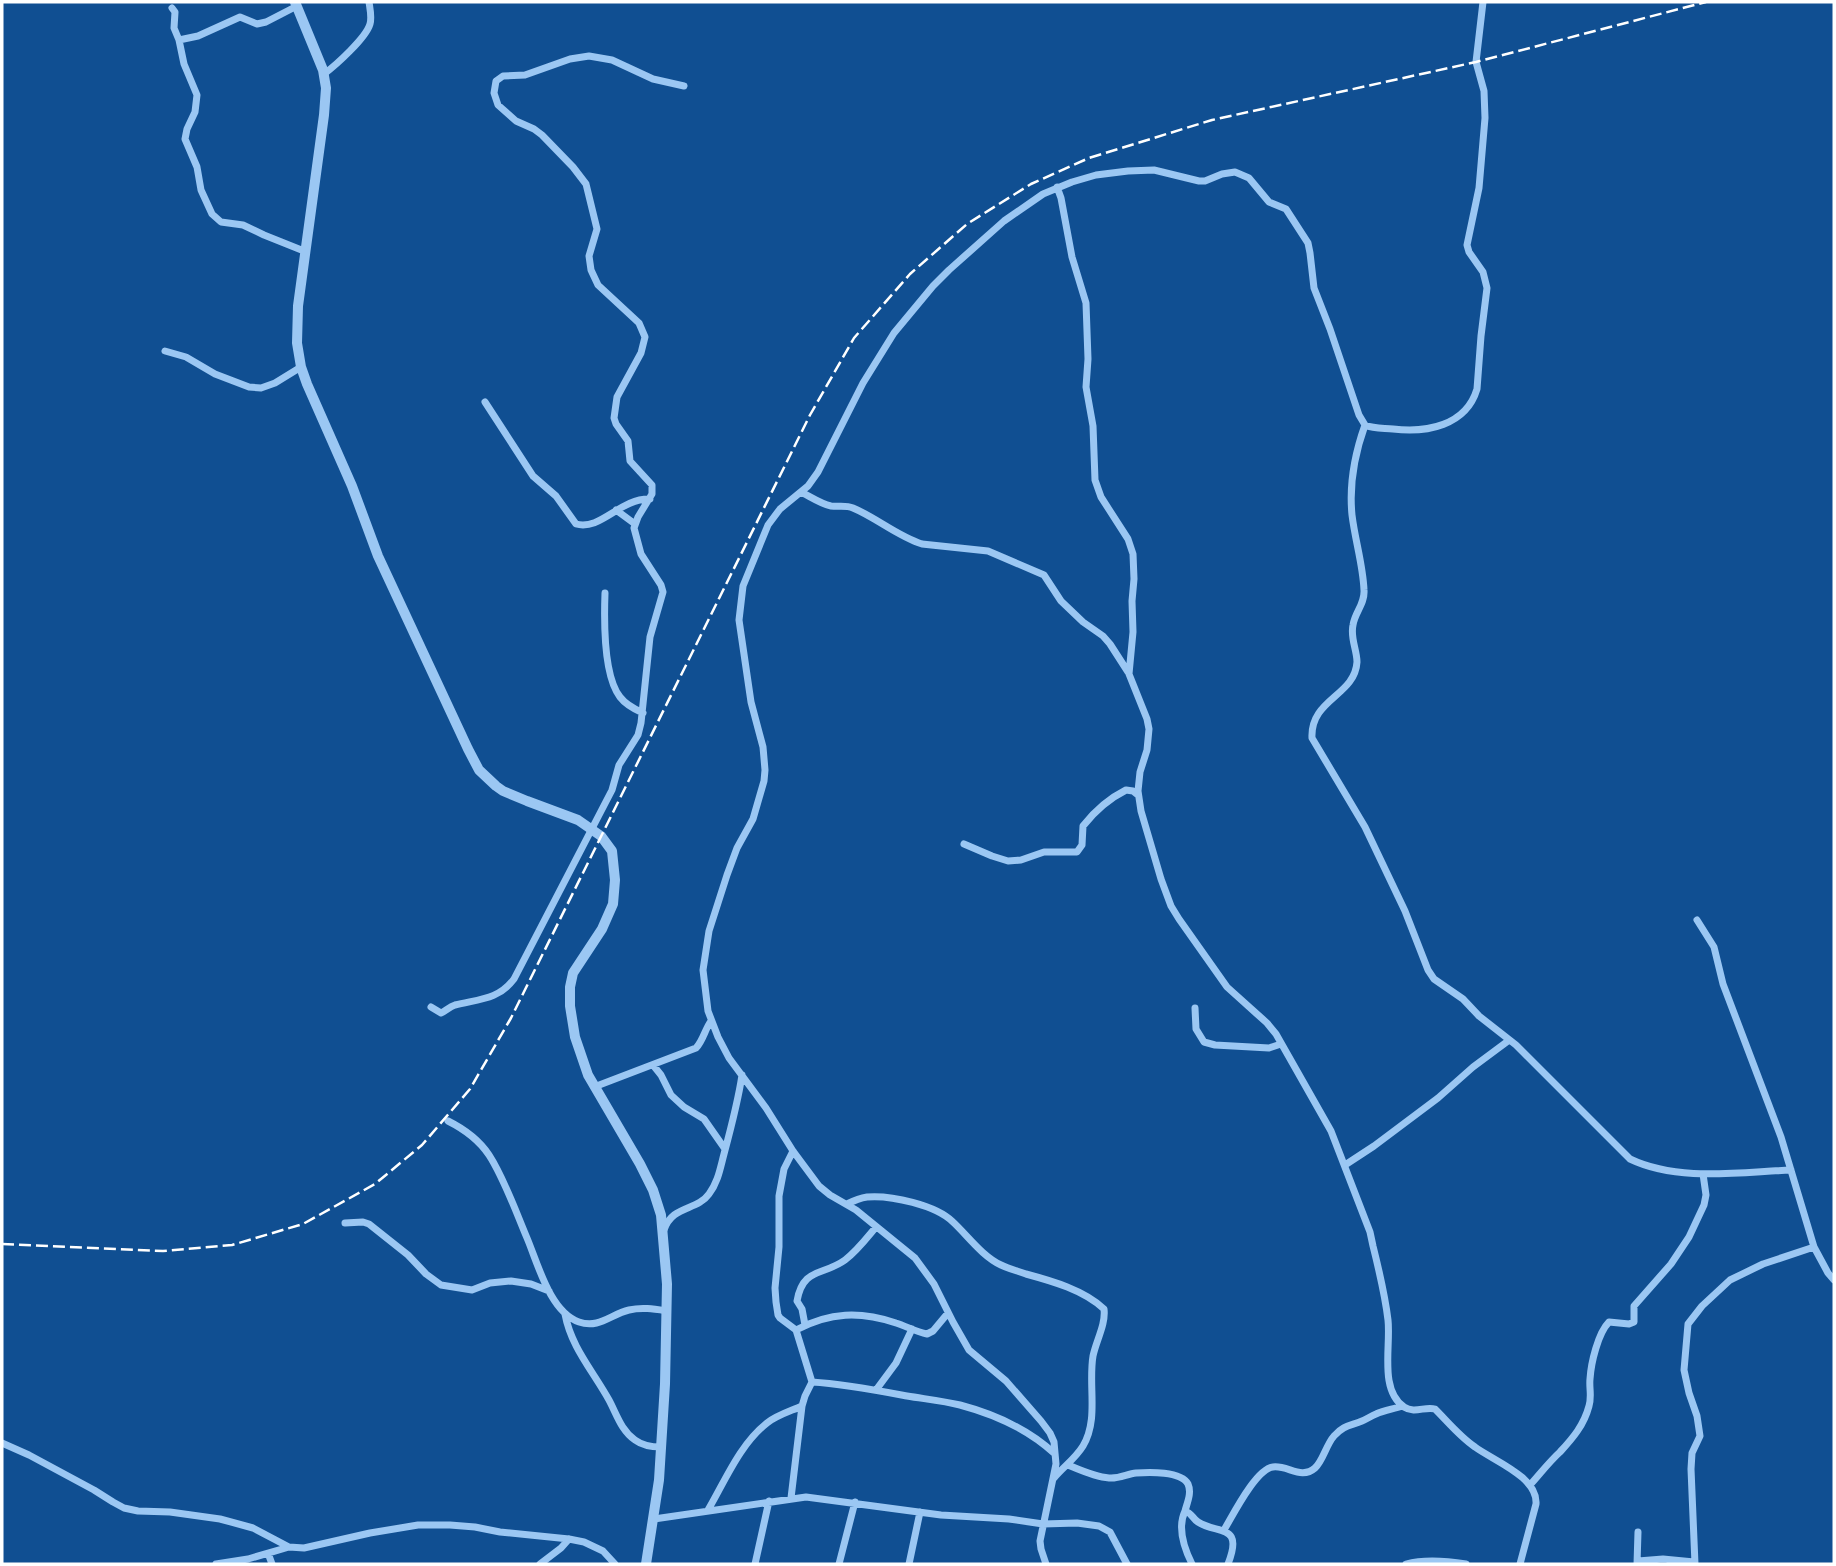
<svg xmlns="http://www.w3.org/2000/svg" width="1836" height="1566" viewBox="0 0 1836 1566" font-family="'Sofia Sans Condensed',sans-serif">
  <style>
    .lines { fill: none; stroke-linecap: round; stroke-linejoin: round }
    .minor { stroke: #9bc7f3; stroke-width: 7 }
    .tertiary { stroke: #9bc7f3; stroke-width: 10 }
    .rail { stroke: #fff; stroke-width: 2.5; stroke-dasharray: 12 5; stroke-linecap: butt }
  </style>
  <rect width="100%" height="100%" fill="#104f92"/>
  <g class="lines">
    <path class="minor" d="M1483 2 1476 62 1484 91 1485 118 1479 188 1467 245 1469 252 1483 272 1487 288 1481 336 1477 389C1466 426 1426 433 1393 429 1383 428 1374 429 1365 425 1355 453 1349 485 1352 515 1355 540 1363 565 1364 590 1365 604 1355 612 1353 625 1350 638 1357 650 1357 662 1355 696 1310 699 1312 738L1365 827 1405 911 1428 970 1434 979 1463 999 1479 1016 1516 1045 1630 1159C1678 1182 1739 1172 1791 1170
      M172 8 175 12 174 28 179 40 184 64 197 95 195 112 187 129 185 139 197 167 201 190 212 214 221 222 243 225 264 235 304 251
      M179 40 198 36 240 17 257 24 266 22 297 6
      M324 74C336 65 366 38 370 24 372 17 370 9 369 2
      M1057 187 1061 198 1072 257 1086 303 1088 359 1086 387 1093 426 1095 480 1101 497 1128 539 1133 554 1134 579 1132 601 1133 632 1129 674 1147 719 1149 729 1147 750 1140 772 1138 791 1141 811 1161 879 1171 906 1179 919 1227 987 1267 1023 1276 1034 1331 1131 1370 1232 1373 1246C1379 1270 1385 1295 1388 1320 1391 1346 1379 1390 1404 1407 1415 1414 1425 1406 1435 1409 1448 1422 1460 1437 1475 1447 1494 1461 1538 1477 1536 1504L1520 1564
      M165 351 186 357 215 374 249 387 261 388 275 383 301 367
      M485 402 533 476 556 496 576 524C601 531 620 498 650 499
      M801 492C811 497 821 504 831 506 839 507 846 505 853 508 877 518 897 536 922 544L988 551 1044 575 1061 601 1083 622 1103 636 1110 644 1128 672
      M616 510 635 524
      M605 593C604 621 603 675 620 697 626 705 634 709 643 713
      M964 844 992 856 1008 861 1021 860 1044 852H1077L1082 845 1083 826C1094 812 1110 798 1126 790L1133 791 1138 795
      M1697 920 1714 947 1723 984 1781 1137 1814 1247 1828 1273 1834 1280
      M431 1007 441 1013C446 1011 449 1007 455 1005 479 999 498 1000 514 979L612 790 619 765 638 735 641 723 650 637 663 592 661 585 641 554 634 528 638 517 652 494V485L630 461 628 441 616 424 614 418 617 397 641 353 645 337 639 323 598 285 591 270 589 256 597 229 586 184 573 167 542 135 534 129 516 121 498 105 494 93 496 81 503 76 525 75 570 59 589 56 612 60 653 79 684 86
      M1195 1008 1196 1029 1204 1042 1215 1045 1269 1048 1281 1044
      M653 1065 661 1075 671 1095 684 1107 704 1119 725 1149
      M594 1087 696 1048C703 1041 705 1029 711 1021
      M448 1121C464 1129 479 1140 489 1155 504 1178 516 1212 527 1238 538 1264 550 1312 579 1322 599 1329 611 1314 629 1310 642 1307 654 1309 667 1311
      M1345 1165 1374 1146 1438 1098 1473 1067 1508 1041
      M847 1204C853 1201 860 1198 867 1197 891 1195 936 1205 953 1222 968 1236 982 1256 1001 1265 1009 1269 1018 1271 1026 1274 1052 1281 1084 1290 1104 1309 1106 1324 1096 1341 1093 1356 1088 1386 1099 1419 1083 1446 1075 1459 1063 1467 1054 1478
      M345 1223 363 1222 369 1224 408 1255 426 1274 441 1285 472 1290 490 1283 511 1281 531 1284 549 1291
      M664 1230C672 1205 697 1211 709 1194 718 1182 720 1169 724 1154 731 1128 738 1102 742 1075
      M565 1314C571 1347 593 1371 609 1400 617 1415 621 1430 635 1440 643 1446 651 1447 661 1447
      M805 1325 802 1309 797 1301C803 1267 823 1276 845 1260 857 1251 866 1239 876 1227
      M796 1330C830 1312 860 1311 896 1323 906 1326 916 1332 927 1334L933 1331 948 1313
      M812 1382C844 1384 875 1390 907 1396 925 1399 943 1401 960 1405 994 1414 1029 1430 1055 1454
      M876 1390 896 1363 912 1329
      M2 1443 29 1455 94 1490 113 1502 124 1508 138 1511 170 1512 220 1519 253 1528 289 1547 304 1548 370 1533 418 1525H450L475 1527 500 1532 569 1539 584 1542 603 1551 615 1564
      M1068 1465C1080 1470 1095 1477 1109 1478 1119 1479 1127 1474 1136 1473 1149 1472 1181 1471 1188 1484 1192 1493 1187 1503 1185 1511 1192 1513 1192 1518 1198 1522 1218 1535 1244 1523 1228 1564
      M1530 1485C1540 1474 1549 1462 1560 1452 1573 1438 1584 1425 1589 1406 1592 1396 1589 1388 1590 1379 1591 1363 1598 1333 1609 1322L1629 1324 1634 1322V1306L1671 1264 1689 1237 1704 1205 1706 1195 1703 1174
      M791 1498 802 1406 805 1396 812 1382 796 1330 780 1318 778 1315 776 1302 775 1288 779 1247V1196L784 1169 793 1151
      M708 1510C725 1481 740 1444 767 1423 777 1415 791 1411 802 1406
      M1185 1511C1177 1528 1184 1548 1192 1564
      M654 1519 806 1497 941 1515 1009 1519 1043 1524 1077 1523 1099 1526 1110 1532 1127 1564
      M1224 1530C1233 1515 1256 1469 1273 1467 1288 1465 1301 1480 1315 1468 1323 1461 1326 1445 1334 1436 1344 1425 1350 1426 1362 1421 1367 1419 1371 1416 1376 1414 1385 1410 1394 1409 1402 1406
      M268 1553 272 1564
      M1638 1561 1663 1559 1694 1562
      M216 1564 248 1559 289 1547
      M540 1564 561 1548 569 1539
      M755 1564 769 1501
      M839 1564 855 1502
      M909 1564 920 1512
      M1046 1564 1041 1549 1040 1541 1056 1464 1054 1442 1050 1433 1041 1421 1006 1381 969 1350 953 1322 934 1284 915 1258 856 1210 830 1195 819 1186 793 1151 766 1108 729 1058 718 1037 708 1011 703 970 709 931 727 875 737 848 753 819 764 781 765 770 763 747 751 702 739 620 743 586 768 525 780 509 808 486 818 472 863 383 894 333 933 286 949 270 1004 221 1043 194 1072 182 1096 175 1128 171 1154 170 1199 181H1205L1222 174 1235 172 1249 178 1269 202 1286 209 1308 243 1310 253 1314 288 1330 329 1359 415 1365 425
      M1406 1564C1424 1559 1448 1561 1466 1564
      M1637 1564 1638 1532
      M1695 1564 1691 1469 1692 1453 1700 1436 1697 1416 1689 1393 1684 1370 1688 1324 1702 1306 1730 1280 1763 1264 1814 1247"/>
    <path class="tertiary" d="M295 2 323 70 326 88 324 115 298 306 297 343 301 367 307 384 352 486 378 556 468 749 479 770 496 786 503 791 527 801 578 820 601 836 612 851 615 880 613 904 602 929 573 973 570 987V1006L575 1037 588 1075 640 1164 653 1190 661 1215 667 1284 665 1384 659 1480 646 1564"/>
    <path class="rail" d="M2 1244 163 1251 232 1245 303 1224 375 1184 422 1145 470 1089 511 1018 810 415 854 338 910 274 967 224 1031 184 1089 158 1212 120 1476 62 1706 2"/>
  </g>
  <rect width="1836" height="1566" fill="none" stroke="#ffffff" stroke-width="7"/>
</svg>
